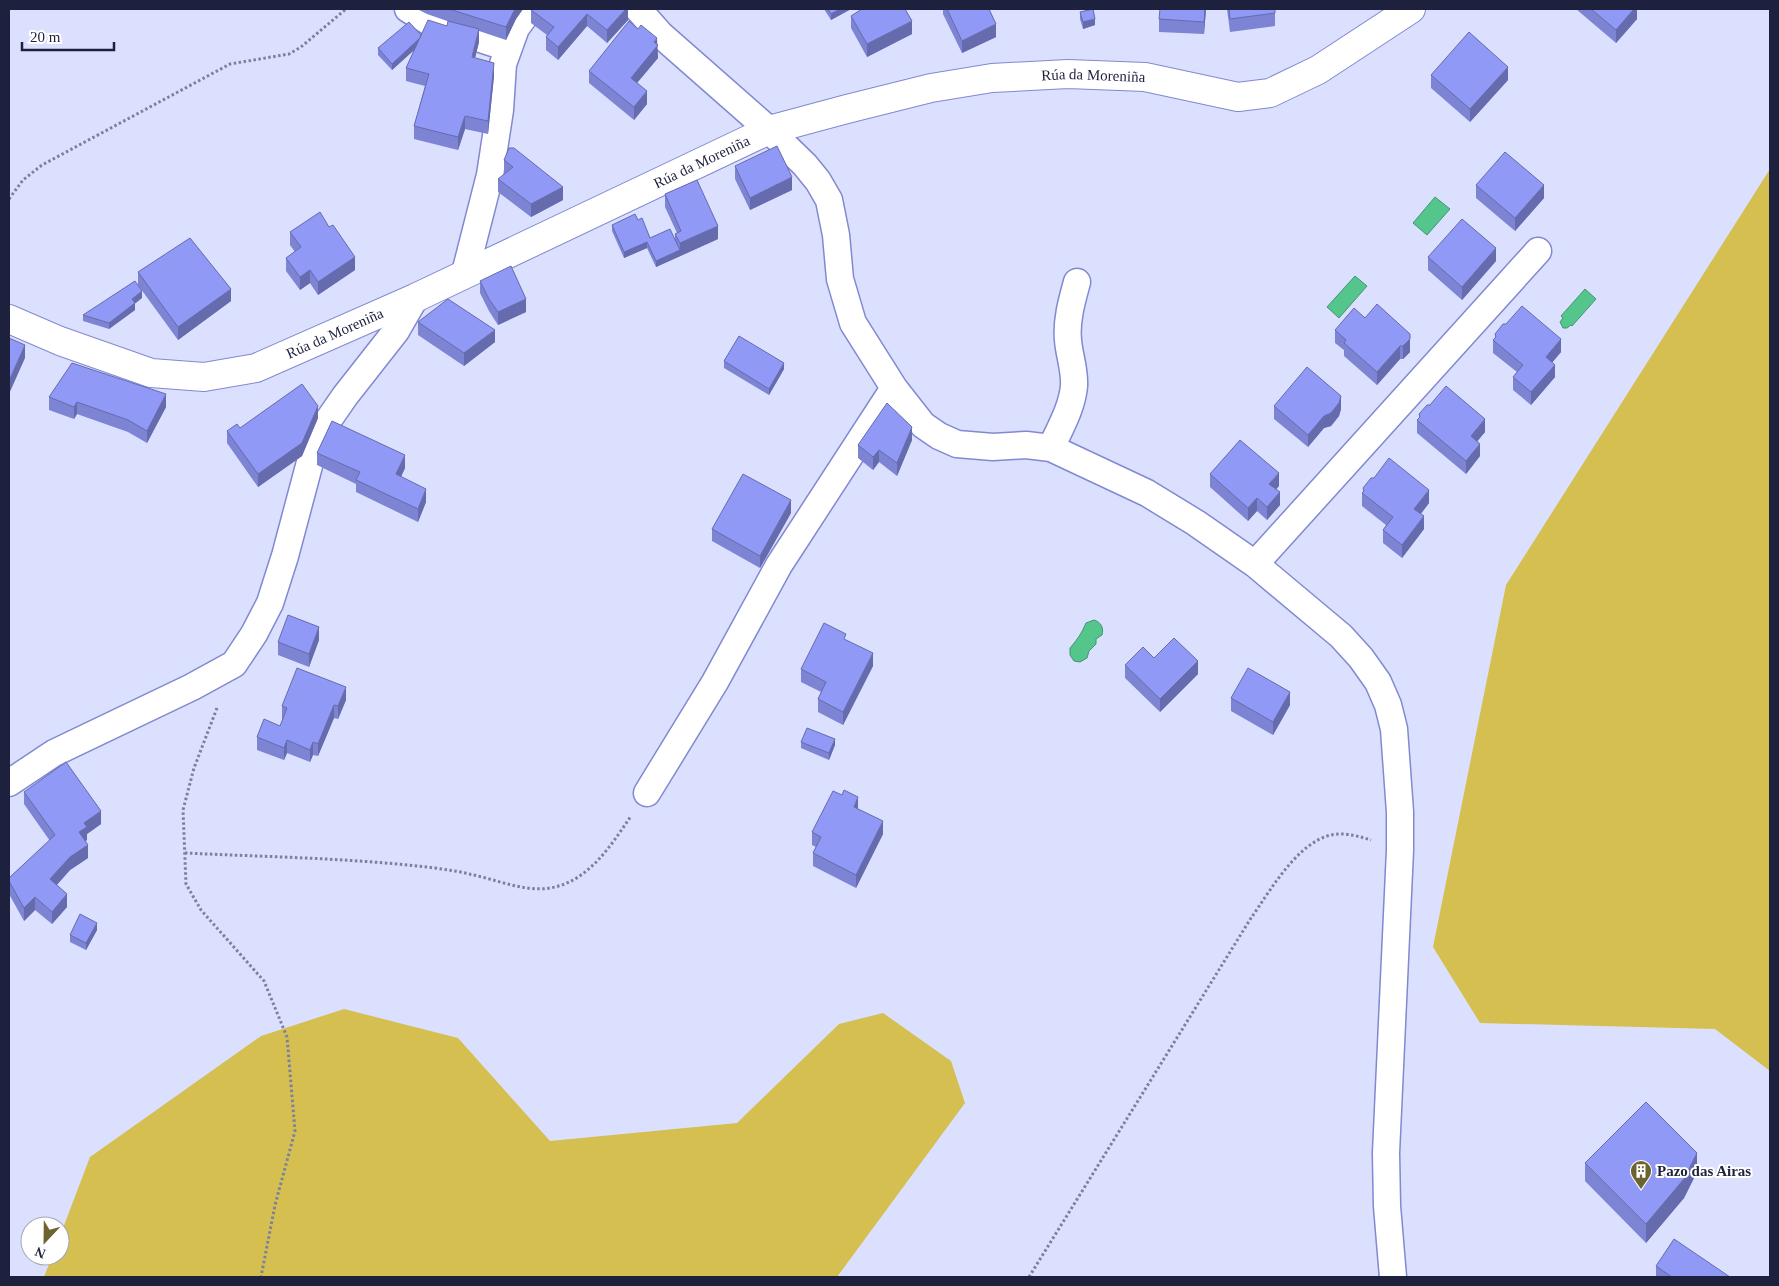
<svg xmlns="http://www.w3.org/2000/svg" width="1779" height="1286" viewBox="0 0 1779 1286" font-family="Georgia,serif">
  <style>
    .green { fill: #d4bf50 }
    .water { fill: #54c68c; stroke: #449474 }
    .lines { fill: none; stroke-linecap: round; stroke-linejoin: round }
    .street-casing { stroke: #8189d0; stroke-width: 29 }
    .secondary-casing { stroke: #8189d0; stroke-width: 30 }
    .path { stroke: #7c809e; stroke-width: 3; stroke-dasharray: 2.5 2.5; stroke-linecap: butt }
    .street { stroke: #fff; stroke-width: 26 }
    .secondary { stroke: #fff; stroke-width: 28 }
    .wall { fill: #7c84d3 }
    .shaded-wall { fill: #656bac }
    .building { fill: #9099f5; stroke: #656bac }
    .labels { text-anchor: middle; stroke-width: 4; stroke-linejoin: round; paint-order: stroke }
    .street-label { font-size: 15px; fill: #1e213d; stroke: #fff }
    .poi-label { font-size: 15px; font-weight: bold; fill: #1e213d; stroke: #fff; text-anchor: start }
  </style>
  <rect width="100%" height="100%" fill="#dbe0ff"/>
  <path class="green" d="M1770 169V1071L1715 1029 1480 1023 1433 947 1506 585Z
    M344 1009 458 1038 550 1141 737 1123 839 1024 883 1013 951 1061 965 1103 837 1277H44L52 1256H60V1236L90 1157 261 1036Z"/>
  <path class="water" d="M1435 197 1450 209 1427 235 1413 223Z
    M1355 276 1367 286 1339 318 1327 307Z
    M1585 289 1596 299 1572 326 1571 325 1567 328H1563L1560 322 1563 318 1561 316Z
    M1094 620C1101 622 1104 628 1102 635L1096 639V644L1089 651 1087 658 1080 662 1074 661 1070 655V648C1077 640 1082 633 1086 623Z"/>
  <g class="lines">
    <g class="street-casing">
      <path id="street" d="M408 9 431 23 508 48
        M638 9 661 35 769 130 805 165 818 181 829 200 836 235 840 279 853 323 894 388 923 425 939 436 957 444 993 447 1026 445 1051 448 1147 493 1196 523 1255 564 1341 636 1361 658 1378 682 1388 705 1394 729 1400 812V850L1386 1153 1387 1206 1393 1277
        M465 273 490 175 500 110 503 64 516 28 530 9
        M1051 448C1060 428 1072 408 1074 386 1075 369 1069 355 1068 340 1066 321 1072 300 1077 282
        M1255 564 1538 251
        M9 783 54 753 192 687 234 664 254 634 270 603 285 556 310 462 327 422 345 396 396 331 415 298
        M647 793 715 682 779 565 894 388"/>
    </g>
    <g class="secondary-casing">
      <g id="secondary">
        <path id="s1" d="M9 319 60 341 151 373 204 377 256 368 415 298 769 130 847 109 931 88 992 78 1068 74 1145 77 1238 97 1270 93 1318 70 1411 9"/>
      </g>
    </g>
    <path class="path" d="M9 199 23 180 42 165 230 64 289 54 301 47 346 9
      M217 708 194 768 183 810 186 884 201 910 264 981 287 1037 295 1131 275 1205 261 1277
      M185 853C268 857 353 858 435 868 447 870 458 871 469 874 496 879 527 894 555 887 590 879 612 844 631 816
      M1029 1277 1251 918C1271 890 1302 833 1341 834 1351 834 1361 837 1371 840"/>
    <use href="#street" class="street"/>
    <use href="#secondary" class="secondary"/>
  </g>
  <path class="wall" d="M417 9H523L516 19 506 40 479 31V42L475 58 494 76 488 134 465 129 458 150 414 139V126L425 86 406 81V68L415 49 392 70 378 55V48L421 35 447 26 453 23 427 14Z
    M628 9V20L607 43 587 26 558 60 546 50V37L547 35 531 23V10Z
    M824 9H851L831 20Z
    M943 9H989L996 37 962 53 943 14Z
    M1206 9 1204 34 1159 32V19Z
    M1227 9H1275V26L1230 32Z
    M1576 9H1637V19L1616 43Z
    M1080 12 1095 25 1083 29 1080 19Z
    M851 16 912 34 867 57 851 28Z
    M657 45 658 58 637 83 647 104 634 120 589 83V71Z
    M1431 75 1508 80 1470 122 1431 88Z
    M504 160 563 200 531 217 498 192V179L505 174 504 173Z
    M735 166 792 190 750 210 735 179Z
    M1476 185 1544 198 1515 231 1476 198Z
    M665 194 718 239 656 267 647 248 624 258 612 231V225L638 220 650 238 675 240V234L677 233 665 207Z
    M290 232 355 270 318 295 310 283 300 290 286 271V258L295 252 290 245Z
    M1428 257 1496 261 1462 300 1428 270Z
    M138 272 231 301 178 340 138 285Z
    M480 281 526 312 498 325 489 311 480 293Z
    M142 298 135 303V310L109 329 83 321V315Z
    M1365 318 1410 346V352L1403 359H1400L1377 385 1344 356V350L1335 343V330Z
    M418 322 495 342 464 366 418 335Z
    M1495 334 1561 352 1552 362 1555 377 1531 405 1513 390V377L1517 372 1493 353V340L1495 338Z
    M724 361 784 369 769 395 724 368Z
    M49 397 166 407 147 443 128 432 77 414 74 419 49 410Z
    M1274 406 1341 409 1339 416 1331 426 1324 428 1308 447 1274 419Z
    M1419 414 1485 432 1477 441 1480 456 1466 474 1417 433V420L1419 418Z
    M318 418 302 456 258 487 227 443V431L240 428Z
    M912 440 897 476 879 462 873 470 858 458V445Z
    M317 453 405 468 401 477 426 502 418 522 356 492V484L317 465Z
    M1210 474 1279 486 1276 489 1280 505 1267 520 1257 511 1248 521 1210 487Z
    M1363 488 1429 503 1421 514 1424 529 1402 558 1383 543V530L1386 525 1362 506V493L1363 492Z
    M791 513 760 568 712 541V529Z
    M319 640 309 667 278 655V642Z
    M846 640 873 666 843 725 818 712V699L821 692 801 682V669Z
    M1154 658 1198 674 1160 712 1125 678V665Z
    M1231 698 1290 705 1273 735 1231 711Z
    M346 700 338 719 334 718 318 756 313 755 310 762 287 753 284 760 257 750V737L280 726 283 719H282V706Z
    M801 742 835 745 829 760 801 748Z
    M24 792 101 824 87 834V840L85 841 88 858 70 870 57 885 67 907 52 924 35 910 24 921 9 894V878L50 841 24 804Z
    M858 809 883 834 856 888 813 866V853L816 847 812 845V832Z
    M97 930 86 950 70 942V935Z
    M1585 1163 1697 1172 1684 1198 1646 1243 1585 1181Z
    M1656 1266 1730 1277H1656Z"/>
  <path class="shaded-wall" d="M515 9H523L516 19 506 40V27Z
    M626 9H628V20L607 43V30Z
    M840 9H851L831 20V14Z
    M1205 9H1206L1204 34V22Z
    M1634 9H1637V19L1616 43V30Z
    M587 14V26L558 60V47Z
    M1095 19V25L1083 29V22Z
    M912 21V34L867 57V44Z
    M996 24V37L962 53V41Z
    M479 29V42L472 70V57Z
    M422 36V43L392 70V64Z
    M657 38 658 58 631 90V78Z
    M494 63V76L488 134V121Z
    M1508 67V80L1470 122V109Z
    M647 91V104L634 120V107Z
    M465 116V129L458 150V137Z
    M792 177V190L750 210V198Z
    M1544 185V198L1515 231V218Z
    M563 187V200L531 217V204Z
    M718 226V239L656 267V261L680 250V243Z
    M647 242V248L624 258V252Z
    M1496 248V261L1462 300V287Z
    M355 257V270L318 295V282Z
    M310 270V283L300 290V277Z
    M231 289V301L178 340V327Z
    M142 291V298L132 306V299Z
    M526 299V312L498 325V312Z
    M135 303V310L109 329V323Z
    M495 330V342L464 366V353Z
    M1410 334V352L1403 359V346Z
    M1561 339V352L1546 370V357Z
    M25 345V358L9 394V381Z
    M1400 346V359L1377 385V372Z
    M784 363V369L769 395V389Z
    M1555 365V377L1531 405V392Z
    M166 394V407L147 443V431Z
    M1341 396V409L1339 416 1331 426 1324 428 1308 447V435Z
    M77 402V414L74 419V407Z
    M318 406V418L302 456 258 487V474Z
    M1485 419V432L1471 449V436Z
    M912 427V440L897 476V463Z
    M1480 444V456L1466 474V461Z
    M879 450V462L873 470V457Z
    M405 455V468L396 487V474Z
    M1279 473V486L1269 497V484Z
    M426 489V502L418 522V509Z
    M1429 490V503L1414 522V509Z
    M1280 492V505L1267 520V507Z
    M1257 498V511L1248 521V508Z
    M791 500V513L760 568V556Z
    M1424 516V529L1402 558V545Z
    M319 627V640L309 667V654Z
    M873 653V666L843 725V712Z
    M1198 661V674L1160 712V699Z
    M346 687V700L338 719V706Z
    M1290 692V705L1273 735V722Z
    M334 705V718L318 756V744Z
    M835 739V745L829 760V753Z
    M287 740V753L284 760V748Z
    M313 742V755L310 762V750Z
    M858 797V810L854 807Z
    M101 811V824L87 834V840L79 845V832L84 823Z
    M883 821V834L856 888V875Z
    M88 845V858L70 870 50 892V879L70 857Z
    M67 894V907L52 924V912Z
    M35 897V910L24 921V908Z
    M97 923V930L86 950V943Z
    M1697 1153V1172L1684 1198 1646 1243V1224Z"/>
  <path class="building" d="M449 9H515L506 27Z
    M532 9H626L607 30 587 14 558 47 546 37 554 27 531 10Z
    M828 9H840L831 14Z
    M862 9H905L912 21 867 44 851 16Z
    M947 9H989L996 24 962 41Z
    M1093 9 1095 19 1083 22 1080 12Z
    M1160 9H1205L1204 22 1159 19Z
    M1229 9H1275V13L1230 19Z
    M1591 9H1634L1616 30Z
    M428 20 447 26 448 21 479 29 472 57 494 63 488 121 465 116 458 137 414 126 429 74 406 68Z
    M629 21 638 29 641 25 657 38 654 42 658 45 631 78 647 91 634 107 589 71Z
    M409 22 421 35 420 38 392 64 378 48Z
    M1469 32 1508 67 1470 109 1431 75Z
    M777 146 792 177 750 198 735 166Z
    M509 148H514L563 187 531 204 498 179 513 167 504 160Z
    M1505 152 1544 185 1515 218 1476 185Z
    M697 180 718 226 680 243 675 234 681 231 665 194Z
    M320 212 329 227 333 225 355 257 318 282 310 270 300 277 286 258 301 247 290 232Z
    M635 214 638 220 642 218 650 238 670 229 680 250 656 261 647 242 624 252 612 225Z
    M1462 219 1496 248 1462 287 1428 257Z
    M190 238 231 289 178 327 138 272Z
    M511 266 526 299 498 312 489 299 480 281Z
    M135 281 142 291 132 299 135 303 109 323 83 315Z
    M448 299 495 330 464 353 418 322Z
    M1377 304 1410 334V339L1403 346H1400L1377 372 1344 343 1346 340 1335 330 1354 308 1365 318Z
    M1522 306 1561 339 1546 357 1555 365 1531 392 1513 377 1523 365 1493 340 1496 337 1495 334 1503 324H1506Z
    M739 336 784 363 769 389 724 361Z
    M9 338 25 345 9 381Z
    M72 363 166 394 147 431 128 420 77 402 74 407 49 397Z
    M1307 367 1341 396 1339 403 1331 413 1324 416 1308 435 1274 406Z
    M302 384 318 406 302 443 258 474 227 431 237 424 240 428Z
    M1446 386 1485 419 1471 436 1480 444 1466 461 1417 420 1420 417 1419 414 1427 405H1430Z
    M887 403 912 427 897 463 879 450 873 457 858 445Z
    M332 421 405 455 396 474 426 489 418 509 356 480 360 472 317 453Z
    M1240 440 1279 473 1269 484 1280 492 1267 507 1257 498 1248 508 1210 474Z
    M1389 458 1429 490 1414 509 1424 516 1402 545 1383 530 1393 517 1362 493 1364 491 1363 488 1371 478H1374Z
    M743 474 791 500 760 556 712 529Z
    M288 615 319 627 309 654 278 642Z
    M824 623 846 634 844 639 873 653 843 712 818 699 826 682 801 669Z
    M1174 638 1198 661 1160 699 1125 665 1143 647 1154 658Z
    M297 668 346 687 338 706 334 705 318 744 313 742 310 750 287 740 284 748 257 737 264 719 280 726 287 708 282 706Z
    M1248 668 1290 692 1273 722 1231 698Z
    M807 728 835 739 829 753 801 742Z
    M66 762 101 811 84 823 87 827 79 832 88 845 70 857 50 879 67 894 52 912 35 897 24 908 9 881V878L55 835 24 792Z
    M844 790 858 797 854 807 883 821 856 875 813 853 821 837 812 832 833 791 842 795Z
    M80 914 97 923 86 943 70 935Z
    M1646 1102 1697 1153 1684 1179 1646 1224 1585 1163Z
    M1674 1239 1730 1277H1672L1656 1266Z"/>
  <defs>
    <g id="building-pin" transform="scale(1.125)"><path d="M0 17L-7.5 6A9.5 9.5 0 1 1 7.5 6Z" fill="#6d632f" stroke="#fff"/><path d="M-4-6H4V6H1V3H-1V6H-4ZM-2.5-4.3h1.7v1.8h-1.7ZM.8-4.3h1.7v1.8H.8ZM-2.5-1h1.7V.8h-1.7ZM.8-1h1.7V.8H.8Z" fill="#fff"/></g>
  </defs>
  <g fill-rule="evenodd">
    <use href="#building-pin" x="1641" y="1171"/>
  </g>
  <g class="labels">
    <g class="street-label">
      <text dy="5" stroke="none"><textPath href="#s1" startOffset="1154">Rúa da Moreniña</textPath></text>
      <text dy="5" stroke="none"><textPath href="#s1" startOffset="749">Rúa da Moreniña</textPath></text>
      <text dy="5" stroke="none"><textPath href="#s1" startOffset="344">Rúa da Moreniña</textPath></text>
    </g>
    <g class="poi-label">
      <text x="1657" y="1176">Pazo das Airas</text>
    </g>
  </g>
  <rect width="1779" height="1286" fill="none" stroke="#1e213d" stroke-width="20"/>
  <g transform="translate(45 1241) rotate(202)"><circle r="24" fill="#ffffff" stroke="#a5a6b1"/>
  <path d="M0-4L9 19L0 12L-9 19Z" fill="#6d632f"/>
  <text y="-8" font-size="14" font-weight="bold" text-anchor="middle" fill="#1e213d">N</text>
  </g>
  <path d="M22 42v8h92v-8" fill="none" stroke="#1e213d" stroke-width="2.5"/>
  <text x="30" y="42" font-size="15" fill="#1e213d" stroke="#ffffff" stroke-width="4" paint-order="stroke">20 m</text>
</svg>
